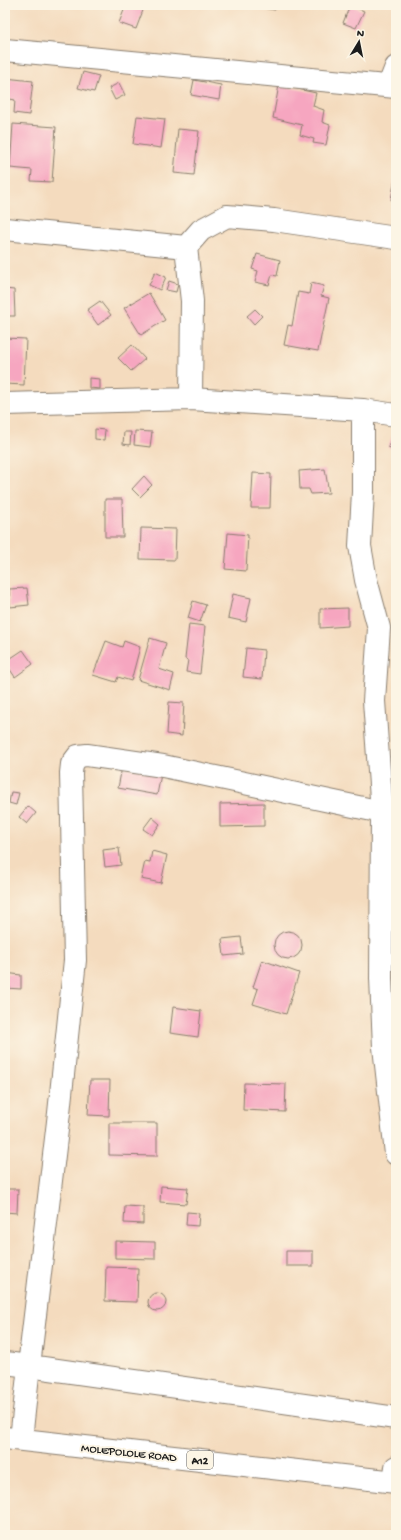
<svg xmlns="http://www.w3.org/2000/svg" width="401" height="1540" viewBox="0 0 401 1540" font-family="'Gochi Hand',sans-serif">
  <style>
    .building { fill: #f6a6c0 }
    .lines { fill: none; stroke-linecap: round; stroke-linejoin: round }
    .minor-casing { stroke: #887c6d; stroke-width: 24 }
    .major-casing { stroke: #887c6d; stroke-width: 24 }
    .minor { stroke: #fff; stroke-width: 22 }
    .major { stroke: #fff; stroke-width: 22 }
    .labels { text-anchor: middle; stroke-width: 4; stroke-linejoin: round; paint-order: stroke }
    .shield { fill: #fcf5e5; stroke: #5f5d58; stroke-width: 1 }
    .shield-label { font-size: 11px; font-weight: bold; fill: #1c1c1c }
    .street-label { font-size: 12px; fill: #1c1c1c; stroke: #fcf5e5 }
  </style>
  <rect width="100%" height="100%" fill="#fcf5e5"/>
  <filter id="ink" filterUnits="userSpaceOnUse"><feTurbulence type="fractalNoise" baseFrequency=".025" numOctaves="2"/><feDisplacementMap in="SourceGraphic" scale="8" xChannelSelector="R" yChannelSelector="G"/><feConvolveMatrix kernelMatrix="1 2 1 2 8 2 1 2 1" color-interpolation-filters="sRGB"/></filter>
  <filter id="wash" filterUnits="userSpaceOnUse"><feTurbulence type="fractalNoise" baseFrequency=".012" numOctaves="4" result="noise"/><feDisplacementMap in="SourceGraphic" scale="16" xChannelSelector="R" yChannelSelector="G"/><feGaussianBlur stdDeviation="0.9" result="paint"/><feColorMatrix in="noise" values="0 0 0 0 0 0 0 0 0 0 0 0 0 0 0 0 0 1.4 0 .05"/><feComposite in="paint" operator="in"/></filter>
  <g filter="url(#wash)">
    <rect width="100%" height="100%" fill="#f4dbbe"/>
    <g id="blocks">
      <path class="building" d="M126 5H145L136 29 119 23Z
        M256 5H276L275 10 256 7Z
        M350 5 364 11 356 28 343 23Z
        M83 72 99 76 94 92 78 88Z
        M5 78 33 81 29 115 14 113 15 100 5 98Z
        M194 80 221 85 219 100 191 95Z
        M119 83 125 95 115 100 109 88Z
        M279 85 316 93 313 106 324 110 322 122 330 125 326 145 313 143 314 139 300 135 302 125 273 118Z
        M137 116 165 119 161 148 133 144Z
        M13 124 56 127 52 182 31 181 32 170 10 168Z
        M178 129 199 131 194 175 174 173Z
        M395 179H396V200H391Z
        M257 254 280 260 277 276 272 275 269 285 255 282 258 271 252 269Z
        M155 272 166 277 160 290 149 285Z
        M169 281 178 284 176 292 166 290Z
        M311 283 324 286 321 296 329 298 318 351 284 345 288 325 292 326 298 292 309 294Z
        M5 289 14 290 15 316H5Z
        M149 293 165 320 141 335 124 308Z
        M100 301 111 315 98 325 87 310Z
        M255 309 262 316 254 324 247 316Z
        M5 338 26 339 24 385 5 384Z
        M132 345 145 359 131 371 118 358Z
        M89 378 100 379V389L89 388Z
        M95 429 105 430 104 440 95 439Z
        M135 431 152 432 150 447 134 445Z
        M124 432H131L130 445 123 444Z
        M393 435 396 436V450L388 447Z
        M325 469 329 493 311 494 309 489H300L299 471Z
        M253 473 271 474 270 508H251Z
        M144 476 152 485 140 497 132 489Z
        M105 499H122L123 537H105Z
        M141 528 176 529 175 560 140 559Z
        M228 533 248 535 246 571 225 569Z
        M27 588 29 605 10 607 9 589Z
        M233 594 251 598 246 622 228 618Z
        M193 601 206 605 200 622 188 618Z
        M348 608V626L320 628V609Z
        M189 624 205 626 200 674 186 672 188 660 185 659Z
        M150 638 166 643 159 669 174 674 170 690 138 680Z
        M106 641 122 647 124 641 140 647 131 681 118 677 116 682 93 675Z
        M246 648 264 650 262 679 243 677Z
        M23 650 33 664 15 677 5 662Z
        M169 702 184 703 182 736 167 734Z
        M122 767 161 774 157 795 118 788Z
        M11 792 19 793 16 805 9 803Z
        M264 803V826L220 827V804Z
        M28 806 36 813 27 824 19 817Z
        M152 817 160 824 152 835 143 829Z
        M119 848 121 865 105 867 103 850Z
        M152 851 167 855 161 883 141 879 145 861 150 862Z
        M274 945a14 14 0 1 1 28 0a14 14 0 1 1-28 0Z
        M241 937 243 954 224 956 222 939Z
        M262 960 299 973 286 1014 253 1004 258 989 253 987Z
        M5 973 21 975V989L5 988Z
        M173 1007 201 1011 198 1037 170 1033Z
        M90 1080H110L109 1116 88 1115Z
        M244 1083 286 1084 285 1112 243 1110Z
        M109 1123H157V1156L109 1155Z
        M161 1186 188 1188 186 1204 160 1202Z
        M5 1189H18L17 1213 5 1212Z
        M125 1206 143 1207V1224L124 1223Z
        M187 1212 199 1213 198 1226 186 1225Z
        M115 1241 155 1242V1259L115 1258Z
        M286 1251H313V1266H286Z
        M106 1267 138 1268 137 1302 105 1301Z
        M148 1302a9 9 0 1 1 18 0a9 9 0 1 1-18 0Z"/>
    </g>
  </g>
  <g filter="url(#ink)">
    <use href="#blocks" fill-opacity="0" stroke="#887c6d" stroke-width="1"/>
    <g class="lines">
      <g class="minor-casing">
        <path id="minor" d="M5 50 396 87
          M389 85 396 67
          M5 229 186 247 192 301 191 399 363 410V492L360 546 366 580 379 628 374 701 382 813 381 978 384 1047 396 1154
          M186 247 201 230 227 216 274 220 396 238
          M5 404 191 399
          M363 410 396 415
          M396 815 163 766 87 755 78 756 72 764 71 773 75 960 59 1113 29 1366 396 1418
          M5 1363 29 1366 21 1439
          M394 1481 396 1467"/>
      </g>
      <g class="major-casing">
        <path id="major" d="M5 1438 396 1482"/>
      </g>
      <use href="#minor" class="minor"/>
      <use href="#major" class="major"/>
    </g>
  </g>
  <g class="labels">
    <rect class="shield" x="187" y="1451" width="26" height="18" rx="3"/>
    <g class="shield-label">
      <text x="200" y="1464">A12</text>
    </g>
    <g class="street-label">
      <text transform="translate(129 1452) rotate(6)" y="4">MOLEPOLOLE ROAD</text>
    </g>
  </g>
  <rect width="401" height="1540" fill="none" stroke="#fcf5e5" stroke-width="20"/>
  <g transform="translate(359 42) rotate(10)" stroke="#fcf5e5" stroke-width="3" paint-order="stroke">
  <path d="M0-3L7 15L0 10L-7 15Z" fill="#1c1c1c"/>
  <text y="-6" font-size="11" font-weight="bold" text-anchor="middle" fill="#1c1c1c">N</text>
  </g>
</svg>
